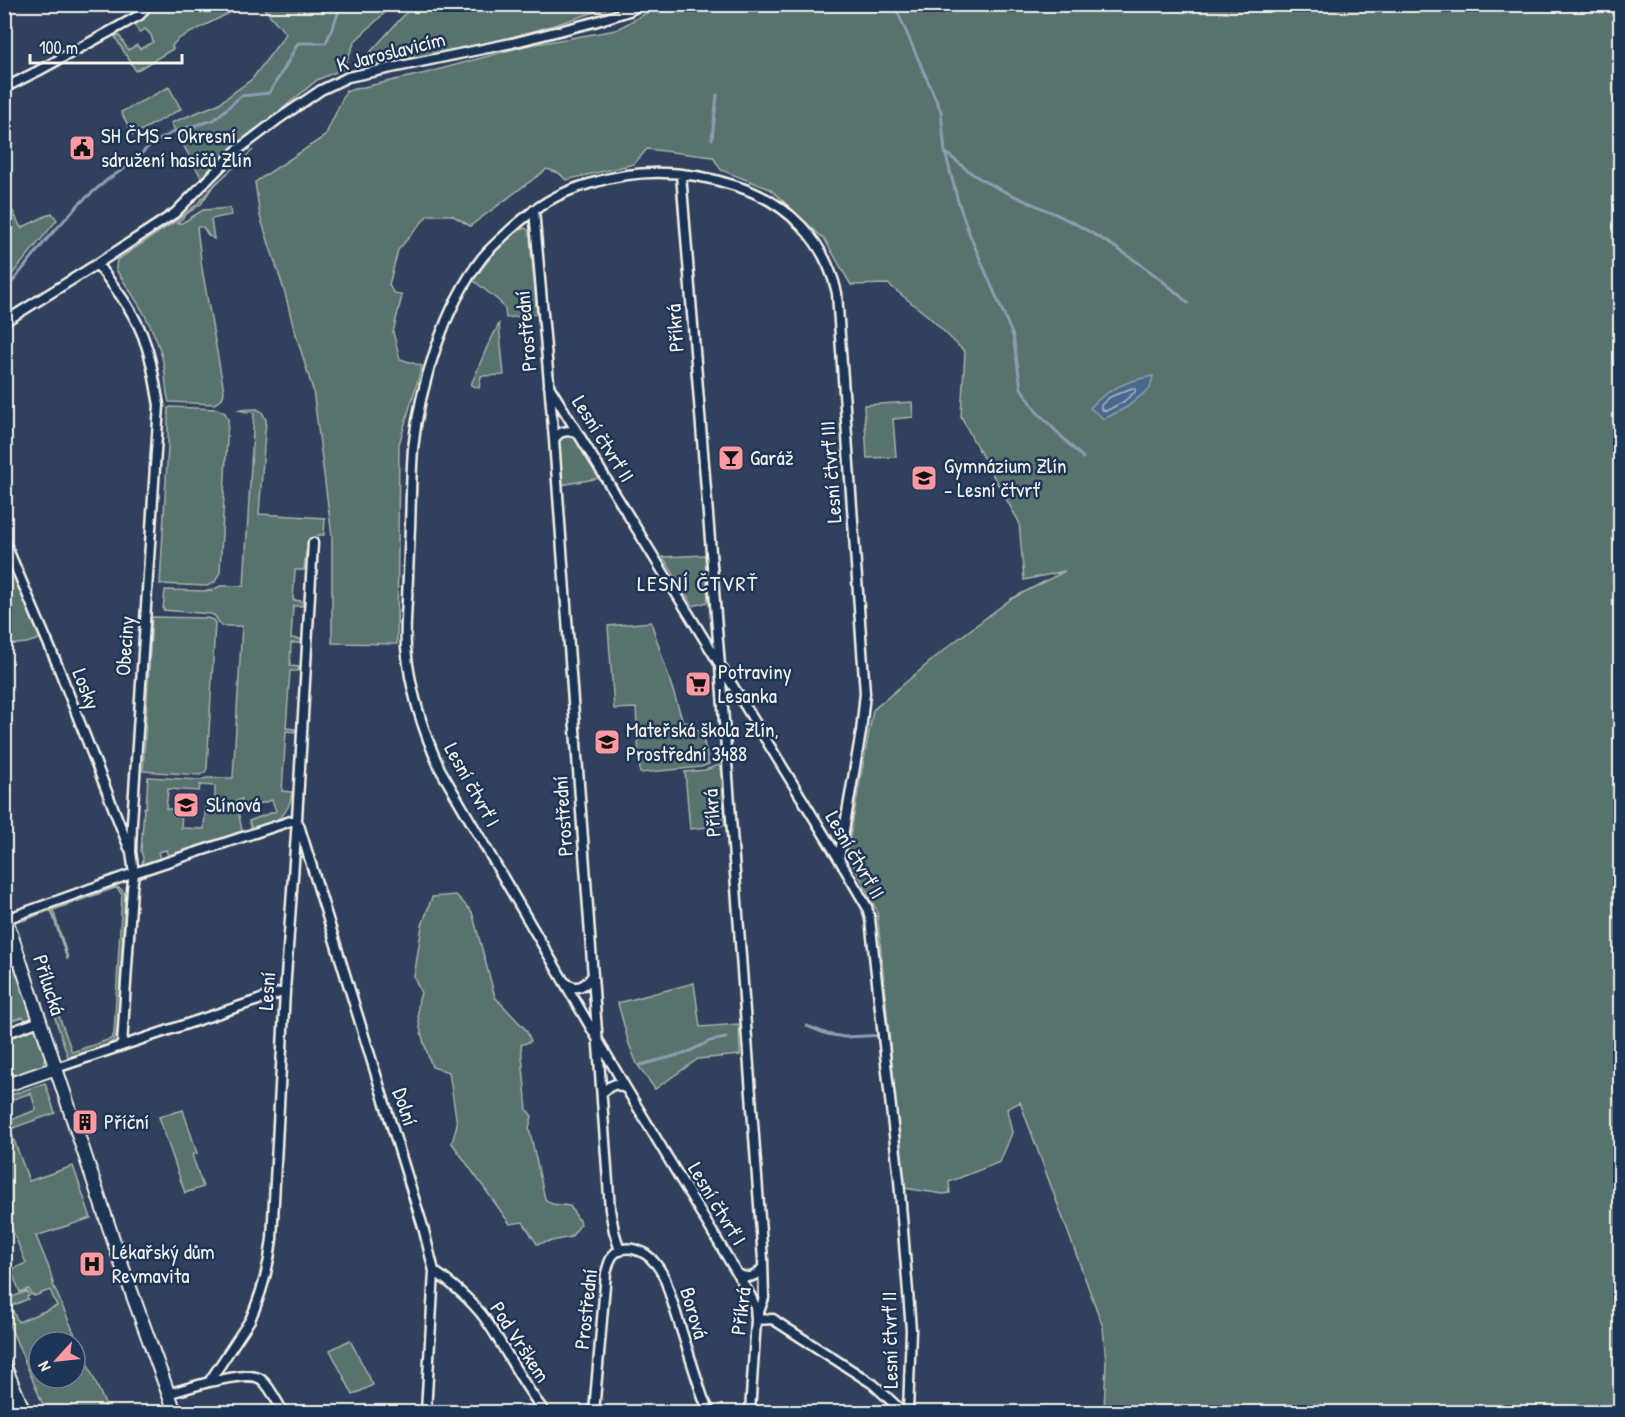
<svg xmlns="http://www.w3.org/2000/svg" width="1625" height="1417" viewBox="0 0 1625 1417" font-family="'Patrick Hand',sans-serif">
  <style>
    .green { fill: #59726e; stroke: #a6b2ab; stroke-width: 1.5; fill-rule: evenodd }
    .water { fill: #47678c; stroke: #8c9eb1; stroke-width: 1.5 }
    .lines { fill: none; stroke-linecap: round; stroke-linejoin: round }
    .shore { stroke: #afbac3; stroke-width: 1.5 }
    .stream { stroke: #8c9eb1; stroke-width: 3 }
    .street-casing { stroke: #f4f1e8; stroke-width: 13 }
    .secondary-casing { stroke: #f4f1e8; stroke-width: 16 }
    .primary-casing { stroke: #f4f1e8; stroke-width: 18 }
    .street { stroke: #1d3557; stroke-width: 8 }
    .secondary { stroke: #1d3557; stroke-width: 12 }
    .primary { stroke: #1d3557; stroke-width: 14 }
    .labels { text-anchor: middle; stroke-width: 5; stroke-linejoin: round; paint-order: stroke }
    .street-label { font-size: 21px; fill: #f4f1e8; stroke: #1d3557 }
    .poi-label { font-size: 21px; fill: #f4f1e8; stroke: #1d3557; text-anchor: start }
    .neighbourhood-label { font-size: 22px; letter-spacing: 1.5px; fill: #f4f1e8; stroke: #1d3557 }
  </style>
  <rect width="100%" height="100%" fill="#31415d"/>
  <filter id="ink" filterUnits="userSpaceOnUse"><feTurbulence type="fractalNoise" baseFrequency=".0167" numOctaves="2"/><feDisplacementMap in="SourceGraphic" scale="12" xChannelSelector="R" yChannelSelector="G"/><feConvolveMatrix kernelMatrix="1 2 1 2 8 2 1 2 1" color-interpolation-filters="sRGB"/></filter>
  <g filter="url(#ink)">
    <path class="green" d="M156 5H250L237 9 178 39 172 46 173 49 136 71 115 37 119 35 128 50 137 45 140 49 153 42 151 35 145 29 139 33 134 22 146 14Z
      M261 5H393L355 41 343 69 317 80 201 177 171 123 218 104 252 79 286 34Z
      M413 5H618L541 29 467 49 358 66Z
      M657 5H1620V1412H1239L1237 1408 1224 1412H1104L1106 1362 1103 1327 1020 1102 1007 1109 1012 1133 1000 1162 949 1182 950 1193 943 1194 904 1188 877 911 847 852 873 710 950 645 1011 599 1065 571 1024 580 1019 522 971 436 961 416 965 352 928 316 888 284 851 285 825 240 770 189 721 170 713 157 647 149 634 164 566 180 559 173 547 169 470 226 452 215H428L398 250 389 285 393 292 402 296 393 332 400 359 422 366 399 444 397 644 332 643V536L313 390 293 325 285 293 260 216 255 182 325 136 346 91 426 73 525 46 616 30 655 8Z
      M169 87 181 109 133 135 121 112Z
      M253 150 222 178 211 189 201 204 188 213 177 223H182L203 210 230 208 231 215 211 219 214 239 208 235 203 227H197L202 269 224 391C224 398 220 401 214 404L169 402C165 390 166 374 163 361 155 327 136 299 116 270V266L117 260 173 223 197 204 215 184Z
      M5 195 21 228 52 213 57 220 5 283Z
      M525 228 528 230 530 237 537 314 506 318 505 309 499 301 474 281 475 278C485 264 509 232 525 228Z
      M499 324 504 375 481 376 479 388 471 385 487 347Z
      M912 402 913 417 893 419 896 457 867 458 864 405Z
      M171 407 217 409 225 413 228 419 220 572 215 582 207 586 160 584 168 446V408Z
      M257 409 262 412 266 420 259 514 325 518 324 535H318L317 547 306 552 304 570H295L293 600 302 601V606H293L291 638 300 639V643H291L290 666 299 667 298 671H290L286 728 295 729V732L286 731 282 791 292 792C289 819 274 822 252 829L249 821 276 811 272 800 247 808 243 807 242 799 236 801 242 831 168 856 166 850 158 852 160 859 142 865 143 858 141 851 144 808 146 807 148 777 200 780 207 778H233L242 626H221L215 616 211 614 163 610 165 590 206 591 213 590 220 586H244L254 413 237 410ZM200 785 215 786V801L206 800 204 829 181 828 182 809H166L168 789 199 791Z
      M571 436 576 438 600 478 561 485 558 443 563 437Z
      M4 546 42 638 27 643 6 645H4Z
      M705 555 708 602 693 606 663 557Z
      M152 617 207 618 213 620 215 623 207 768 205 772 201 775 143 771Z
      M651 622 683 722 692 723 693 726 702 734 709 764 701 767 640 773 636 708 614 709 608 626Z
      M719 765 722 772 725 825 690 829 685 772 705 770Z
      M113 887C119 887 124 889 125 896L117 1032 113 1041 104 1047 68 1057 50 1003 54 1002 72 1052 111 1039 114 1034 122 895 118 889 115 888 53 910 68 958 67 959 51 910 22 921 21 919Z
      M456 895 472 912 495 997 526 1030 531 1041 521 1045 527 1110 532 1116 529 1128 545 1199 552 1204 570 1206 581 1224 571 1237 537 1244 523 1222 510 1224 452 1143 457 1124 449 1072 432 1067C425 1046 412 1014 421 993L414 977 422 926 432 897Z
      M13 965 16 969 32 1019 27 1022 23 1017 12 1020V1027L4 1031V968Z
      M694 983 700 1027 739 1024 740 1055 698 1059 655 1089 637 1064 629 1044 618 1003Z
      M35 1027C41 1039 50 1056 41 1067L5 1081V1036Z
      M45 1083 55 1113 10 1129 29 1181 73 1166 91 1218 36 1236 49 1268 54 1287 106 1406 91 1412H46L5 1314V1300L27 1291 29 1296 27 1297 28 1299 11 1306 18 1322 57 1306 50 1290 34 1296 33 1294 31 1295 29 1289 20 1292 11 1270 26 1263 5 1212V1122L36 1110 31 1093 5 1102V1097ZM39 1342H75V1378H39Z
      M183 1110 197 1153 192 1155 203 1187 185 1193 159 1117Z
      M350 1340 373 1385 353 1395 330 1350Z"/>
    <path class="water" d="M1153 376 1150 388 1127 407 1104 419 1090 408C1107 389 1128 380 1153 376Z"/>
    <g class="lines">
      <path class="shore" d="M1132 388 1135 389V392L1123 402 1106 411 1101 409V405L1110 397Z"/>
      <path class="stream" d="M455 4 460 13 480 8H487L489 4
        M894 4 941 111 945 152 958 201 969 233 1013 336 1021 388 1037 412 1083 458
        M712 139 717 95
        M946 153C957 161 967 171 979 178 1012 198 1050 209 1083 228 1122 250 1155 272 1188 303
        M4 292 47 239 80 203 107 180 131 164 150 145 175 131 214 120 241 96 269 93 284 69 298 43H326L342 4
        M868 898 873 914
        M807 1026 827 1034 844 1037 888 1035 875 929
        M640 1065 686 1053 710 1041 726 1038"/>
      <g class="street-casing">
        <path id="street" d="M4 88 38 71 140 15 148 4
          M681 174 720 666 763 1260 764 1298 756 1320 750 1412
          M534 210 554 440 610 1210 614 1231 620 1251
          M97 264C116 289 137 315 146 345 153 365 155 385 159 405L132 823 131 852 134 873 132 889 122 1045
          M4 322 97 264 175 213 235 152 277 120 321 90 348 77 512 43 594 22 629 11 642 4
          M549 386 839 859 867 907 870 919 899 1180 911 1330 908 1412
          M554 440C559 430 568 430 578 433
          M4 540 57 664 129 848
          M299 825 423 1227 434 1271 426 1412
          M6 919 134 873 297 819
          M4 966 19 958
          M565 982C576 992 586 986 593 975
          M4 1034 40 1021
          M56 1068 285 991
          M602 1093 609 1087 616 1084 625 1088
          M434 1271C455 1286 476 1304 490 1326 509 1355 523 1386 545 1412
          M738 1274C749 1280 756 1277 763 1267
          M4 1288 6 1292
          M756 1320 755 1306 750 1295 626 1088 440 769C423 731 410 691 406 648 405 632 406 616 407 600 408 575 409 551 410 527 411 501 411 475 413 449 419 388 444 307 482 258 490 248 500 240 509 231 537 206 556 193 592 183 640 168 688 170 736 186 787 202 825 240 837 293L865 693 861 732 839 859
          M756 1320 773 1319 777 1322 873 1384 903 1412
          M209 1382C222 1380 251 1371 262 1380 271 1388 277 1402 283 1412
          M167 1394 209 1382 250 1320C261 1295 269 1267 272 1239L285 991 297 819 313 543
          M594 1412 606 1273C608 1267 609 1260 613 1255 625 1242 646 1251 655 1263 659 1267 662 1273 665 1279L703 1398 710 1412"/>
      </g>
      <g class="secondary-casing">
        <path id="secondary" d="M4 913 121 1263 175 1412
          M4 1086 56 1068"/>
      </g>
      <g class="primary-casing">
        <path id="primary" d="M4 1367 23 1412"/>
      </g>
      <use href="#street" class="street"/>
      <use href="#secondary" class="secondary"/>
      <use href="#primary" class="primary"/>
    </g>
  </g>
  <defs>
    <g id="civic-square" transform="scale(1.35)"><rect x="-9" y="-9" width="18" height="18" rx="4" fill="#ff9aa2" stroke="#1d3557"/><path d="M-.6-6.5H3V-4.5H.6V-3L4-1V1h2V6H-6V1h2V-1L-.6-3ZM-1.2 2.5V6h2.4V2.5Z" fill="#111"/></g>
    <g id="bar-square" transform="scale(1.35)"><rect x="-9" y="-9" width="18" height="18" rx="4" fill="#ff9aa2" stroke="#1d3557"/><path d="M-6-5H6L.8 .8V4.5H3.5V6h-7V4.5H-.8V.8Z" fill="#111"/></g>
    <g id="school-square" transform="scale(1.35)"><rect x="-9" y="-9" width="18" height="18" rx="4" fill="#ff9aa2" stroke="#1d3557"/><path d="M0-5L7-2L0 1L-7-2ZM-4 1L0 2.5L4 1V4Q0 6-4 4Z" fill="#111"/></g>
    <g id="supermarket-square" transform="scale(1.35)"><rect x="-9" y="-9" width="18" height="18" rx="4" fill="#ff9aa2" stroke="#1d3557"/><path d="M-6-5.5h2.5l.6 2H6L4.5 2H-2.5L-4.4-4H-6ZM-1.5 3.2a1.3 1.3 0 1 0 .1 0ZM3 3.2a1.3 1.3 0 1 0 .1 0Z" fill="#111"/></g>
    <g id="building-square" transform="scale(1.35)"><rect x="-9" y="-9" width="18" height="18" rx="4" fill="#ff9aa2" stroke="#1d3557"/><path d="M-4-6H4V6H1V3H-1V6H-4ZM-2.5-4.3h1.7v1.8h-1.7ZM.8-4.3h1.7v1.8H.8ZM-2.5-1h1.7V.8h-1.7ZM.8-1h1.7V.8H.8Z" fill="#111"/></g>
    <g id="hospital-square" transform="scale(1.35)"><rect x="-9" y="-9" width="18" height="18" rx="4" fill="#ff9aa2" stroke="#1d3557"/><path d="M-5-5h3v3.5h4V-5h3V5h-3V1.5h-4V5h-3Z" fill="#111"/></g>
  </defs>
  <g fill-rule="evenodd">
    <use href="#civic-square" x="82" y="148"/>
    <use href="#bar-square" x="731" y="458"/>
    <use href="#school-square" x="924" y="478"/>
    <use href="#supermarket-square" x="698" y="684"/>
    <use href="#school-square" x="607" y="742"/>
    <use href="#school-square" x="186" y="805"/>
    <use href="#building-square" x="85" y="1122"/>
    <use href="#hospital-square" x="92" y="1264"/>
  </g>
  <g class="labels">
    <g class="street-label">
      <text transform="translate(391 52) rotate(-14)" y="7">K Jaroslavicím</text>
      <text transform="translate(675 328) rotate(-94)" y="7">Příkrá</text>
      <text transform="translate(526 331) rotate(-95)" y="7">Prostřední</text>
      <text transform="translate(603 439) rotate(58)" y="7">Lesní čtvrť II</text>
      <text transform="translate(831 472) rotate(-94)" y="7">Lesní čtvrť III</text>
      <text transform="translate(125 646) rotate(-86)" y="7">Obeciny</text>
      <text transform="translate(86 689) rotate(69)" y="7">Losky</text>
      <text transform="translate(472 785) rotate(61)" y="7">Lesní čtvrť I</text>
      <text transform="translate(712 813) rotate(-94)" y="7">Příkrá</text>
      <text transform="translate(563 816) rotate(-94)" y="7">Prostřední</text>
      <text transform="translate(855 855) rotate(60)" y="7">Lesní čtvrť II</text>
      <text transform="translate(49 985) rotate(72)" y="7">Přílucká</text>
      <text transform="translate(267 991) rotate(-86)" y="7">Lesní</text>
      <text transform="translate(405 1107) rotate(72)" y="7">Dolní</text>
      <text transform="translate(717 1204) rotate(59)" y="7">Lesní čtvrť I</text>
      <text transform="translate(586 1309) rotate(-84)" y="7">Prostřední</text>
      <text transform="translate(741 1311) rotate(-83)" y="7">Příkrá</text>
      <text transform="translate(694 1313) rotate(73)" y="7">Borová</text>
      <text transform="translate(890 1340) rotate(-91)" y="7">Lesní čtvrť II</text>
      <text transform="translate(520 1342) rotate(57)" y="7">Pod Vrškem</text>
    </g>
    <g class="poi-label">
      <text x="101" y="143">SH ČMS - Okresní<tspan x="101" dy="24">sdružení hasičů Zlín</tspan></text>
      <text x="750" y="465">Garáž</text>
      <text x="944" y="473">Gymnázium Zlín<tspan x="944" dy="24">- Lesní čtvrť</tspan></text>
      <text x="718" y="679">Potraviny<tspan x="718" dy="24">Lesanka</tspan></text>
      <text x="626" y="737">Mateřská škola Zlín,<tspan x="626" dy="24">Prostřední 3488</tspan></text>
      <text x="206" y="812">Slínová</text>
      <text x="104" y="1129">Příční</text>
      <text x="112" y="1259">Lékařský dům<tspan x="112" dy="24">Revmavita</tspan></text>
    </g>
    <g class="neighbourhood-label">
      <text x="698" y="591">LESNÍ ČTVRŤ</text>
    </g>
  </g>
  <rect width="1625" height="1417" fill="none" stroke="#1d3557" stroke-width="24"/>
  <rect x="12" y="12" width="1601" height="1393" fill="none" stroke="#f4f1e8" stroke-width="2" filter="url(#ink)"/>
  <g transform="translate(57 1360) rotate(243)"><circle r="28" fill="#1d3557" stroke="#738091" stroke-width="1.5"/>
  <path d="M0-4.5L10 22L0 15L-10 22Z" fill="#ff9aa2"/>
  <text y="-9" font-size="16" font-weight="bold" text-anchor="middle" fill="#f4f1e8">N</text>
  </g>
  <path d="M30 54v9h152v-9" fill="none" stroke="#f4f1e8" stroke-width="3"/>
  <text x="39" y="54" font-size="18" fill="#f4f1e8" stroke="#1d3557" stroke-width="4.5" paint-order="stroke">100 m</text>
</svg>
